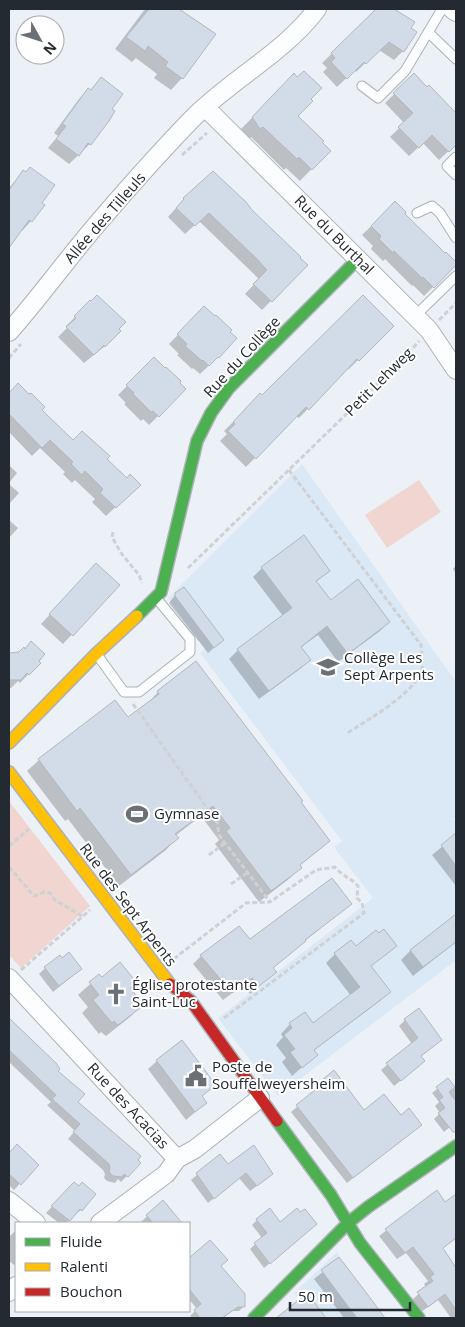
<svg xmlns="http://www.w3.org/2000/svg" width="465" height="1327" viewBox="0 0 465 1327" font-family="'Open Sans',sans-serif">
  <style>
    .built { fill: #dbe8f5 }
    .green { fill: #f0d5d0 }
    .shadow { fill: #0003 }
    .building { fill: #d1dce8; stroke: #b2b8be }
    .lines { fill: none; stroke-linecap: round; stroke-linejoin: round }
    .lane-casing { stroke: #acb2b8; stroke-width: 11 }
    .street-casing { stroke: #acb2b8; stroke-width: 20 }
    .fast-casing { stroke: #acb2b8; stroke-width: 14 }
    .slow-casing { stroke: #acb2b8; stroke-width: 14 }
    .jam-casing { stroke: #acb2b8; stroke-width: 14 }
    .path { stroke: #cfd1d4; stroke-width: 3; stroke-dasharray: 5 2.5; stroke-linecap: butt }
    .lane { stroke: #fcfdfe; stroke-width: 9 }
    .street { stroke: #fcfdfe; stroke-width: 18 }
    .fast { stroke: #4caf50; stroke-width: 11 }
    .slow { stroke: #ffc107; stroke-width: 11 }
    .jam { stroke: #c62828; stroke-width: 11 }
    .labels { text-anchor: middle; stroke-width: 4; stroke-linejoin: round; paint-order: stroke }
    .street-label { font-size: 15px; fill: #242a31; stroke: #fff }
    .poi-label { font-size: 15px; fill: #242a31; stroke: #fff; text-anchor: start }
  </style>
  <rect width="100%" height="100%" fill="#ebf1f7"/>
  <path class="built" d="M302 464 456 682V816L453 819 456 823V960L278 1096 218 1018 373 898 334 847 342 841 200 653 205 649 168 598Z
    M337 1252 339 1257 385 1318H315L299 1300 294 1293Z"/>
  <path class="green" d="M419 480 441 512 387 548 365 515Z
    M9 801 90 906 21 968 9 955Z"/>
  <path class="shadow" d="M145 9H178L197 23 182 78 171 90 154 78 157 74 136 58 132 62 115 49Z
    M378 9H392L413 22 409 29 403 51 394 60 379 50 356 72 355 70 337 87 323 72 327 68 322 63Z
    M294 75 297 116 329 151 300 181 286 168 284 170 251 137 248 140 241 129Z
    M414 75 427 89 429 87 456 115V144L439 160 423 143 409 156 390 137 404 123 385 103Z
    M101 79 111 109 113 111 90 144 69 164 48 148 58 136 54 133 79 99 88 90 90 91Z
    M23 172 43 205 31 221 22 231 21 230 9 246V188Z
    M184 199 298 258 306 265 262 310 245 294 259 279 199 221 185 234 168 217Z
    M395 203 403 214 445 255 446 254 456 264 424 296 413 285 412 286 385 259 383 261 371 249 373 246 362 235Z
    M204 308 218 357 200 374 193 368 192 369 177 355 179 354 169 344Z
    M81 311 105 346 84 363 58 337 67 328 66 326Z
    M392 326 349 369 348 368 299 418 296 416 246 467 220 441 227 434 224 431 251 404Z
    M154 359 185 389 149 425 143 419 141 421 124 404 126 403 118 395Z
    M18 385 73 442 127 479 139 485 106 516 92 502 95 499 75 480 72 483 63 474 65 472 40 448 32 456 9 432V394Z
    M9 465 17 473 9 483Z
    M9 484 19 493 9 504Z
    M9 520 18 528 9 538Z
    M456 565V574L453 569Z
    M262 568 328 571 316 582 331 602 389 622 380 631 338 662 318 635 300 648 309 660 300 669 259 699 229 659 238 650 283 616 253 577Z
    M87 574 118 585 63 644 41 624Z
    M176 594 223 640 208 653 169 603Z
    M19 653 39 663 20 683 18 681 11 688H9V654Z
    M158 692 300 803 329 841 299 866 300 868 289 879 259 902 215 844 219 840 201 816 175 836 177 838 166 850 119 886 68 819 65 821 27 771 39 760 128 719 147 704Z
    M455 836 456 838V886L432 855Z
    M350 904 272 968 275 972 250 994 243 985 223 1000 193 964 201 956 250 941Z
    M456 915V942L413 976 401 960 410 951Z
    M395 946 370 967 389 991 380 1001 313 1051 316 1055 292 1076 282 1062 286 1058 276 1045 283 1037 281 1034 290 1024H313L351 996 326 963 335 954 356 948Z
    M45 968 81 969 53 992 39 974Z
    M99 976 102 978 135 983 129 989 142 1005 130 1017 106 1036 101 1032 99 1034 82 1013 88 1007 78 995Z
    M405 1020 440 1040 420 1057 424 1061 418 1067 394 1086 381 1070 412 1044 399 1026Z
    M11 1022 57 1071 77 1102 140 1163 121 1182 118 1179 115 1183 107 1181 104 1178 105 1174 103 1170 68 1139 75 1131 47 1105 51 1102 9 1062V1024Z
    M157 1061 215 1085 201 1097 206 1103 186 1120 148 1069Z
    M324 1080 363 1112 400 1117 420 1125 347 1183 291 1112 320 1088 318 1085Z
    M448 1080 456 1090V1122L444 1132 434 1119 440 1113 435 1106 439 1102 432 1093Z
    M17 1145 37 1165 14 1190 9 1185V1154Z
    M220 1155 228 1166 266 1179 250 1191 239 1178 208 1203 191 1180Z
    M74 1184 81 1210 66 1223H59L46 1213Z
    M436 1192 445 1204 456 1196V1238L442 1249 456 1269V1318H451L438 1300 421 1312 412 1300 426 1287 424 1284 428 1281 406 1253 397 1259 379 1236Z
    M162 1202 181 1223H142L141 1222Z
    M257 1220 280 1224 310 1229 264 1268 250 1249 262 1238 252 1225Z
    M15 1231 16 1233V1263L14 1265 9 1261V1237Z
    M210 1241 220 1266 244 1306 239 1311H232L223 1318H192L190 1316 197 1309 189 1299V1259Z
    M339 1259 384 1318H344L314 1279Z"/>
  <path class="building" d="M149 9H179L216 34 183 79 165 66 168 62 148 46 145 51 126 37Z
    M376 9H394L415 22 411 28 417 32 404 52 389 42 366 64 364 62 347 79 331 62 335 58 331 53Z
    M304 71 322 88 311 99 313 101 298 116 324 141 322 142 331 151 312 170 299 157 297 159 263 127 260 129 252 117 294 73 297 77Z
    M414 73 427 87 429 85 456 113V145L449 152 432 135 419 148 398 127 413 113 393 93Z
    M101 77 123 94 112 109 115 111 109 121 91 145 88 143 79 156 56 139 66 126 62 124 88 88 91 90Z
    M30 167 55 185 42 203 45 205 32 222 29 220 9 248V190L23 170 26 172Z
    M213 171 246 202 252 210 301 257 300 258 308 265 272 302 253 284 267 270 255 257 209 213 195 226 176 208 184 199 183 198Z
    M395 201 406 212 405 214 445 253 446 252 456 262V265L434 288 423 277 422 278 394 251 393 253 379 239 381 236 371 226Z
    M97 295 126 322 119 329 121 331 105 347 104 345 94 355 66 327 76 318 74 316 90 300 91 301Z
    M363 295 394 326 359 361 357 359 309 410 306 407 256 459 228 431 235 424 233 422 260 393 262 395Z
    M204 306 215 316 216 315 232 330 230 332 237 338 219 358 218 357 209 366 203 360 202 361 185 346 187 344 177 334Z
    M154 357 165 368 166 367 181 381 180 383 186 389 159 417 153 411 151 412 133 394 134 393 126 385Z
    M18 383 29 394 31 393 45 407 42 410 73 440 82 431 110 456 107 459 127 478 130 474 141 485 116 508 100 493 103 489 85 471 82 475 71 464 73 462 50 440 42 448 9 414V393Z
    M304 535 330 571 316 581 331 600 358 579 390 622 348 654 327 626 301 647 311 660 269 691 237 649 292 608 261 567Z
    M96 563 120 585 73 636 49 614Z
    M184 587 224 640 214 648 175 596V593Z
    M31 641 45 654 39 661 41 663 29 675 27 673 21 680H9V653L19 652 24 647 25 649Z
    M196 661 303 801 301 802 330 841 300 865 302 868 271 891 226 831 230 828 213 806 175 834 179 838 131 875 80 808 77 811 38 759 115 700 128 717 159 694 157 691Z
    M456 833V866L441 845Z
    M332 878 352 904 305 940 306 941 273 968 277 972 259 986 252 978 232 993 200 955 239 926 250 939Z
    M456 914V942L423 967 410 950Z
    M384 929 397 946 371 966 391 992 314 1050 318 1055 302 1068 290 1052 295 1049 284 1035 292 1028 289 1023 305 1012 313 1023 360 987 334 953 351 940 356 946 376 930 379 933Z
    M69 952 82 969 59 986 44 967 60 955 62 958Z
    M120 962 137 983 130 988 144 1005 118 1025 114 1021 112 1023 93 1000 99 995 89 982 99 974 102 977Z
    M419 1008 442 1040 421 1056 425 1061 401 1081 386 1063 418 1038 404 1019Z
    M9 1018 56 1063 60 1069 58 1071 85 1094 78 1102 141 1156 138 1160 141 1163 128 1177 124 1174 122 1177 113 1176 109 1172 110 1167 109 1164 73 1132 80 1124 52 1099 56 1095 9 1050Z
    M182 1040 216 1085 202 1096 207 1103 195 1112 156 1060Z
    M334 1070 364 1110 384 1094 401 1115 409 1108 422 1125 353 1178 296 1105 325 1082 323 1079Z
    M448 1078 455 1087 449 1092 455 1100 456 1099V1132H453L438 1113 445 1108 439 1100 443 1097 436 1087Z
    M17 1144 39 1165 21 1185 9 1174V1153Z
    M254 1145 273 1174 257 1186 246 1173 214 1199 196 1173 220 1154 228 1164Z
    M74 1182 79 1186 82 1182 96 1194 82 1211 80 1209 70 1221 51 1206Z
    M437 1190 445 1202 456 1194V1238L443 1248 456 1268V1310L445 1294 428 1307 417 1292 433 1281 430 1277 434 1274 413 1247 405 1253 385 1229Z
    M163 1200 182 1223H153L146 1215Z
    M270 1208 280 1222 297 1208 300 1212 305 1209 317 1224 270 1264 254 1243 267 1233 256 1219Z
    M210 1240 228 1260 221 1266 245 1294V1307H238L222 1318H200L194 1310 201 1304 189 1289V1258Z
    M339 1257 365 1291 385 1318H357L347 1305 321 1270Z
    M307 1293 326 1318H276L291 1306Z"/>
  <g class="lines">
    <g class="lane-casing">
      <path id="lane" d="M428 32 456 59
        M362 86 378 98 405 71 442 9
        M456 157 447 166 456 175
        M417 213 432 206 440 213 456 238
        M415 316 456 276
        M98 656 124 692H139L190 652V639L157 599"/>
    </g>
    <g class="street-casing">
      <path id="street" d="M452 9 456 12
        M205 107 429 330 456 370
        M9 332C40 297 67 259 98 223 128 188 160 152 192 119 231 79 283 54 317 9
        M9 978 177 1159
        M9 1201 36 1223
        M100 1223 166 1174 177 1159 195 1149 260 1098
        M9 1292 16 1286"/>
    </g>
    <g class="fast-casing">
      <path id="fast" d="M137 616 161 592 197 441 211 413 229 388 358 259
        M277 1121 331 1195 360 1243 419 1318
        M254 1318 348 1223 368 1207 456 1146"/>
    </g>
    <g class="slow-casing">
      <path id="slow" d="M9 743 96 654 137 616
        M9 772 170 984"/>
    </g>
    <g class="jam-casing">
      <path id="jam" d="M170 984 191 1001 277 1121"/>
    </g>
    <path class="path" d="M182 155 207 133
      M439 320 456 303
      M9 358 21 344
      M289 470 421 645C421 652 424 662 422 669 416 693 367 720 346 734
      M113 532 112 537 121 553 139 575 142 583
      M188 568 406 356 419 341
      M133 704 217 822 219 835 270 902 246 903 175 958
      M9 846 29 829
      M209 855 225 843
      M9 867 34 896 44 892 50 893 55 900 82 916
      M231 884 247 873
      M21 970 90 910
      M224 1018 364 913 362 903 357 898 358 886C351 878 342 876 335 867L316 870 270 902"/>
    <use href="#lane" class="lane"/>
    <use href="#street" class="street"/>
    <use href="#fast" class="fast"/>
    <use href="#slow" class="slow"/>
    <use href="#jam" class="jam"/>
  </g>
  <defs>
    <g id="school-bare" transform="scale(1.725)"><path d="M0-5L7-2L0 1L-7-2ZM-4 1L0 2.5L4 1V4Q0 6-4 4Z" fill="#6a7076" stroke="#fff" stroke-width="2.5" paint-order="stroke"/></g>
    <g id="stadium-bare" transform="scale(1.725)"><path d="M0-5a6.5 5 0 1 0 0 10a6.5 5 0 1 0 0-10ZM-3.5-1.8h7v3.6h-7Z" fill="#6a7076" stroke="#fff" stroke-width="2.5" paint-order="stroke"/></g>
    <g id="church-bare" transform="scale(1.725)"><path d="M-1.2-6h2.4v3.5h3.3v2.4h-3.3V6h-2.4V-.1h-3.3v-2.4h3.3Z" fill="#6a7076" stroke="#fff" stroke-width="2.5" paint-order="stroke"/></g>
    <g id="civic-bare" transform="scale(1.725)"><path d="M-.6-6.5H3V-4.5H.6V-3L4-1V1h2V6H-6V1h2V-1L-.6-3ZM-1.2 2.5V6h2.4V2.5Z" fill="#6a7076" stroke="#fff" stroke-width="2.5" paint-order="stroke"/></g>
  </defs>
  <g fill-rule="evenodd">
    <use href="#school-bare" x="328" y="667"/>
    <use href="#stadium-bare" x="137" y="814"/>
    <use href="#church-bare" x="116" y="994"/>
    <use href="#civic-bare" x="196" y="1076"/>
  </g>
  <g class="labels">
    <g class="street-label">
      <text transform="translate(105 218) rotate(-49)" y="5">Allée des Tilleuls</text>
      <text transform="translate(334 235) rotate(45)" y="5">Rue du Burthal</text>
      <text transform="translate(242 357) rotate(-47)" y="5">Rue du Collège</text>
      <text transform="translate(379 382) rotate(-45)" y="5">Petit Lehweg</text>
      <text transform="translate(128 905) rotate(53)" y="5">Rue des Sept Arpents</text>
      <text transform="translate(128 1106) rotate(47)" y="5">Rue des Acacias</text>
    </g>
    <g class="poi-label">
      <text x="344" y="663">Collège Les<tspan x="344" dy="17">Sept Arpents</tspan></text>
      <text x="154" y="819">Gymnase</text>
      <text x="132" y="990">Église protestante<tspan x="132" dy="17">Saint-Luc</tspan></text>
      <text x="212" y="1072">Poste de<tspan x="212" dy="17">Souffelweyersheim</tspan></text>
    </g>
  </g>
  <rect width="465" height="1327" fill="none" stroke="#242a31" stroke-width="20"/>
  <rect x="15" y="1222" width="175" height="90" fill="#ffffff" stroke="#a7aaad"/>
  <rect x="25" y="1238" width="25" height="8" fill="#4caf50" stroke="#a7aaad"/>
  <text x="60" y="1247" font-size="15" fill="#242a31">Fluide</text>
  <rect x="25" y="1263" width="25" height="8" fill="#ffc107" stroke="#a7aaad"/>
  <text x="60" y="1272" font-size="15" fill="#242a31">Ralenti</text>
  <rect x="25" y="1288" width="25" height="8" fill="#c62828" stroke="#a7aaad"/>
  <text x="60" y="1297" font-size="15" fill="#242a31">Bouchon</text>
  <g transform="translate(40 40) rotate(130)"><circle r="24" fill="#ffffff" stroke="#a7aaad"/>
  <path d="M0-4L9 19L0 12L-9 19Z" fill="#6a7076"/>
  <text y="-8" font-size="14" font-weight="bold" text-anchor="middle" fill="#242a31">N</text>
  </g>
  <path d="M290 1302v8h120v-8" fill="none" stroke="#242a31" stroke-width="2.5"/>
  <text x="298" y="1302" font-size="15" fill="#242a31" stroke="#ffffff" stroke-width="4" paint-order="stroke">50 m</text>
</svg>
